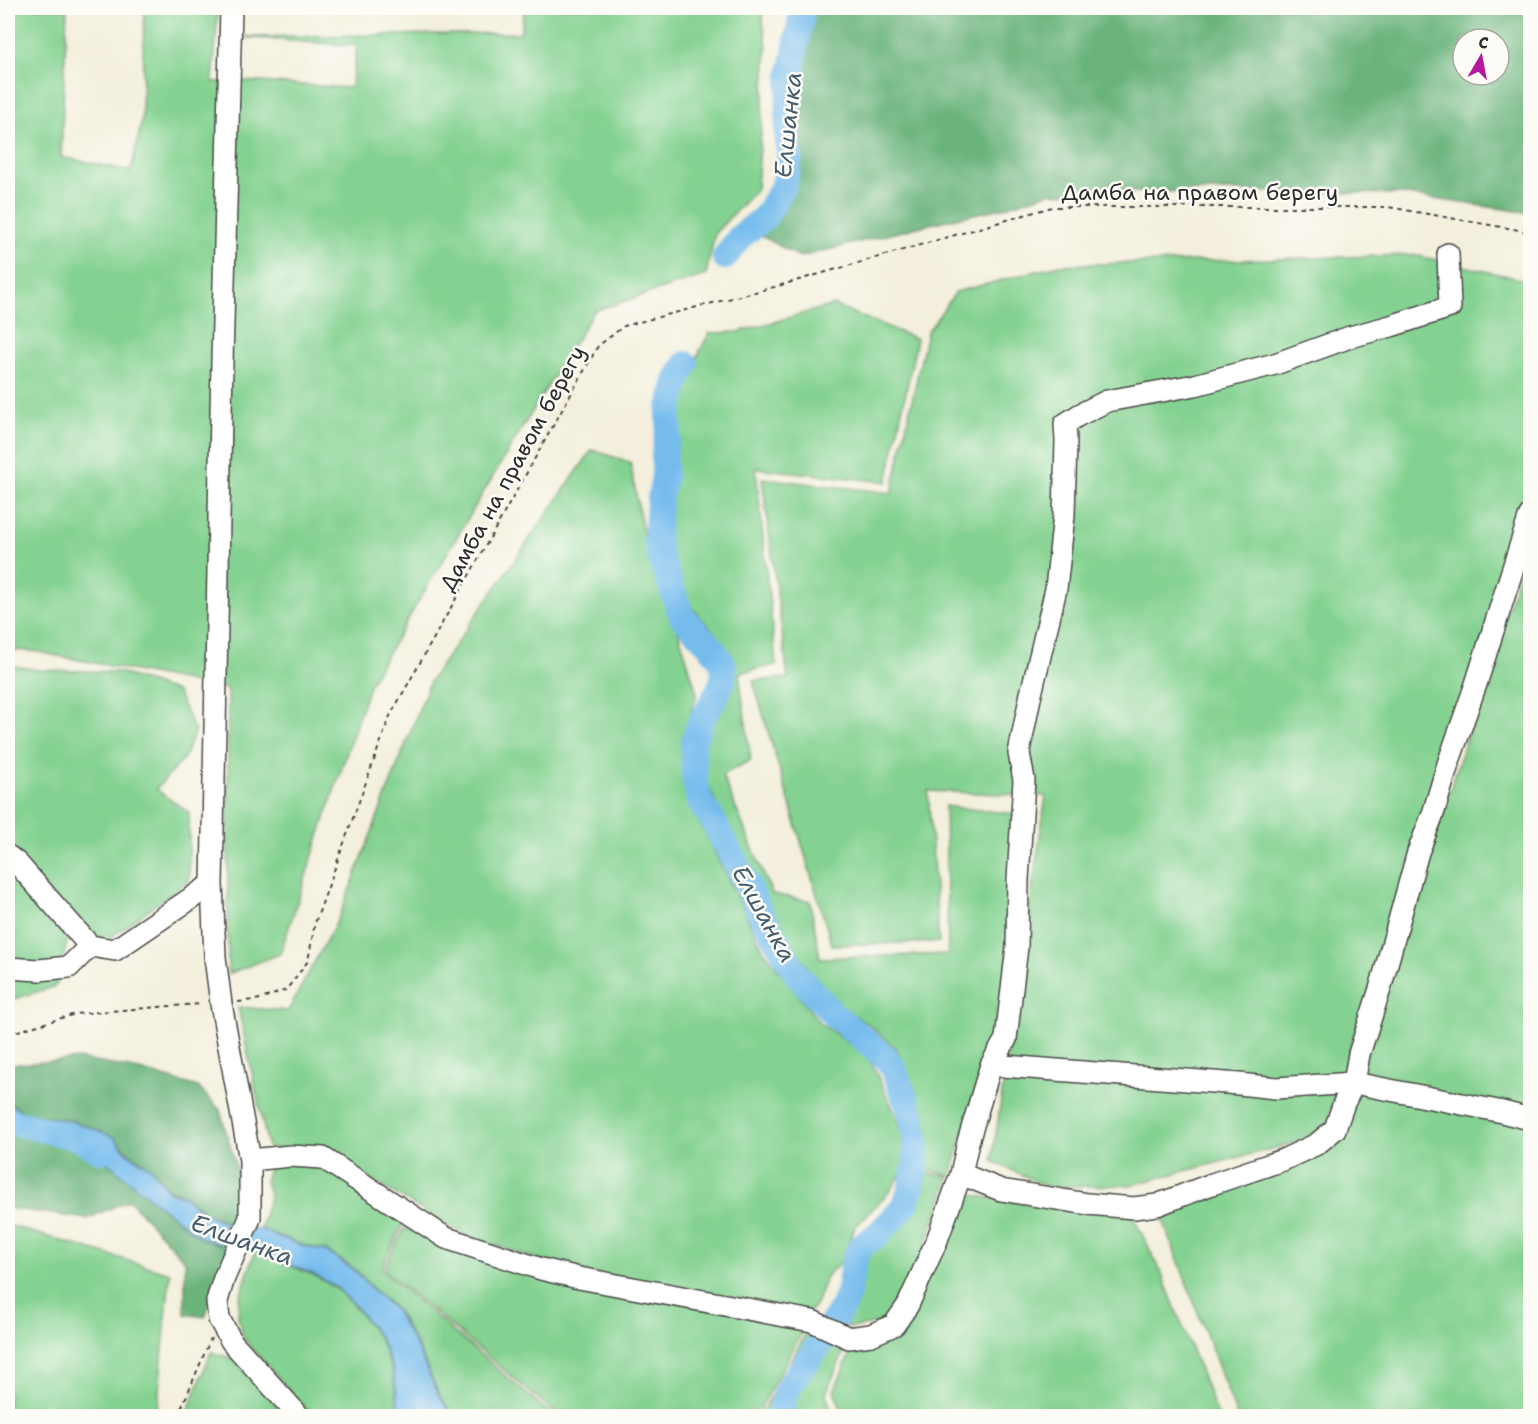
<svg xmlns="http://www.w3.org/2000/svg" width="1538" height="1424" viewBox="0 0 1538 1424" font-family="'Shantell Sans',sans-serif">
  <style>
    .green { fill: #84d291; stroke: #587e5e; stroke-width: 1.5 }
    .forest { fill: #6bb47b; stroke: #4b7053; stroke-width: 1.5; fill-rule: evenodd }
    .water { fill: #75bced; stroke: #50748c; stroke-width: 1.5 }
    .lines { fill: none; stroke-linecap: round; stroke-linejoin: round }
    .river { stroke: #75bced; stroke-width: 26 }
    .minor-casing { stroke: #494846; stroke-width: 24 }
    .path { stroke: #494846; stroke-width: 2; stroke-dasharray: 4.5 4.5; stroke-linecap: butt }
    .minor { stroke: #fff; stroke-width: 21 }
    .labels { text-anchor: middle; stroke-width: 5; stroke-linejoin: round; paint-order: stroke }
    .street-label { font-size: 22px; fill: #2b2b2b; stroke: #fdfcf7 }
    .water-label { font-size: 24px; font-style: italic; fill: #455e6f; stroke: #fdfcf7 }
  </style>
  <rect width="100%" height="100%" fill="#fdfcf7"/>
  <filter id="ink" filterUnits="userSpaceOnUse"><feTurbulence type="fractalNoise" baseFrequency=".0167" numOctaves="2"/><feDisplacementMap in="SourceGraphic" scale="12" xChannelSelector="R" yChannelSelector="G"/><feConvolveMatrix kernelMatrix="1 2 1 2 8 2 1 2 1" color-interpolation-filters="sRGB"/></filter>
  <filter id="wash" filterUnits="userSpaceOnUse"><feTurbulence type="fractalNoise" baseFrequency=".008" numOctaves="4" result="noise"/><feDisplacementMap in="SourceGraphic" scale="24" xChannelSelector="R" yChannelSelector="G"/><feGaussianBlur stdDeviation="1.35" result="paint"/><feColorMatrix in="noise" values="0 0 0 0 0 0 0 0 0 0 0 0 0 0 0 0 0 1.4 0 .05"/><feComposite in="paint" operator="in"/></filter>
  <g filter="url(#wash)">
    <rect width="100%" height="100%" fill="#f3efdc"/>
    <path class="green" d="M8 8H67L61 157 131 171 142 119 144 8H218L213 82 244 81 351 88 357 46 240 37 520 33 525 8H761L767 47 757 189 715 233 706 275 594 311 511 446 370 683 280 954 228 974V689L33 651 8 650Z
      M1414 255 1530 281V498L1333 1099 1329 1121 1303 1141 1130 1185 1048 1187 992 1161 1046 796 928 791 939 942 832 945 753 681 788 678 762 478 892 493 927 332 956 292 1060 265Z
      M833 305 917 339 887 482 756 468 776 665 739 673 751 760 722 775 772 894 810 901 820 958 948 954 945 806 1016 814 1013 921 1003 993 951 1176 922 1168 925 1151 924 1119 913 1085 896 1048 869 1025 844 1008 817 981 774 918 737 849 706 781 700 750 704 730 713 708 727 683 730 656 714 632 692 608 681 585 667 546 665 518 672 479 674 436 679 403 689 373 709 333 738 332Z
      M592 450 630 462 645 543 672 611 697 693 684 735 690 803 764 951 819 1022 870 1059 903 1131 904 1170 889 1192 855 1227 841 1262 827 1275 816 1304 810 1311 562 1268 465 1235 326 1153 268 1148 238 1007 288 1011 340 915 430 681Z
      M1530 538V1416H1237L1161 1215 1276 1172 1339 1139Z
      M8 665 40 670 119 672 177 692 195 731 184 758 156 789 189 813V880L110 938 87 934 8 847Z
      M8 863 68 938 56 986 8 1001Z
      M271 1161 323 1166 406 1217 381 1270 553 1416H454L441 1398 418 1347 396 1309 373 1289 356 1270 327 1251 303 1245 262 1229 261 1226 270 1196 265 1182Z
      M921 1172 950 1177 905 1302 890 1321 851 1328 835 1320 846 1305 865 1243 888 1226 912 1201Z
      M967 1194 1031 1205 1131 1213 1159 1267 1218 1416H844L834 1391 854 1344 909 1318Z
      M8 1225 170 1273 158 1404 152 1416H8Z
      M404 1228 462 1250 805 1327 760 1409 739 1416H559L384 1270Z
      M255 1251 313 1275 336 1288 354 1306 379 1338 392 1370 399 1410 402 1416H312L244 1339 238 1317 239 1300Z
      M809 1328 847 1344 826 1393 832 1414 828 1416H749L762 1412Z
      M211 1352 234 1359 286 1416H186Z"/>
    <path class="forest" d="M813 8H1530V213L1400 194 1226 191 1049 193 1002 208 934 223 800 257 752 231 778 212 800 150 803 105 800 75 802 52 813 16ZM1463 39H1499V75H1463Z
      M79 1059 140 1070 198 1087 220 1110 243 1191 238 1216V1223H229L203 1211 186 1196 169 1190 153 1169 128 1152 114 1137 74 1121 25 1113 8 1101V1065Z
      M8 1128 51 1131 79 1139 160 1207 202 1239 220 1245 231 1240 205 1317 185 1314V1261L129 1200 87 1219 8 1208Z"/>
    <path class="water" d="M8 1102 25 1114 74 1122 97 1130 114 1137 127 1153 152 1169 168 1191 185 1197 202 1212 228 1224H238L262 1230 303 1246 326 1251 355 1271 373 1290 395 1310 417 1348 440 1398 453 1416H403L399 1409 393 1370 380 1338 355 1306 336 1287 313 1274 292 1266 232 1240 220 1244 202 1238 161 1207 79 1139 51 1130 8 1127Z"/>
    <g class="lines">
      <path class="river" d="M725 257 740 237 765 217 785 183 790 157 787 135 789 98 791 74 803 8
        M686 364 677 381 669 412V428L664 454V476L659 503 656 539 660 557 682 617 710 646 720 659 724 667 723 679 719 690 699 725 693 743 694 775 697 792 702 806 710 815 716 827 746 882 759 911 797 975 833 1014 885 1057 893 1068 913 1119 916 1142V1163L911 1188 904 1207 877 1235 861 1246 855 1257 848 1293 843 1306 819 1345 792 1381 785 1394 779 1416
        M8 1121 79 1138 101 1151"/>
    </g>
  </g>
  <g filter="url(#ink)">
    <g class="lines">
      <g class="minor-casing">
        <path id="minor" d="M231 8 222 362 212 884 215 957 221 1004 250 1160V1218L224 1278 217 1301 219 1319 232 1342 299 1416
          M8 856 17 863 90 946 115 950 212 884
          M8 968 39 970 69 967 90 946
          M991 1065 1239 1084 1276 1088 1354 1083 1498 1111 1530 1119
          M250 1160 291 1156 323 1158 446 1238 541 1269 579 1278 812 1321 849 1338 871 1335 894 1325 908 1305 937 1240 961 1174 968 1142 991 1065 1006 1039 1017 947 1018 880 1024 780 1019 753 1030 698 1056 589 1064 515 1066 441 1065 424 1079 415 1107 401 1195 385 1244 372 1275 364 1350 337 1391 326 1450 307 1448 254
          M961 1174 1001 1190 1088 1204 1134 1208 1157 1205 1212 1184 1283 1160 1317 1144 1335 1129 1344 1103 1354 1083 1359 1054 1380 989 1418 852 1433 814 1448 764 1476 684 1530 515"/>
      </g>
      <path class="path" d="M238 1002 261 999 286 990 308 961 315 923 390 716 598 346 624 326 778 286 1052 207H1388L1530 232
        M8 1034 75 1014 171 1006 202 1004
        M178 1416 211 1338"/>
      <use href="#minor" class="minor"/>
    </g>
  </g>
  <g class="labels">
    <g class="street-label">
      <text x="1200" y="200">Дамба на правом берегу</text>
      <text transform="translate(512 468) rotate(-61)" y="8">Дамба на правом берегу</text>
    </g>
    <g class="water-label">
      <text transform="translate(788 125) rotate(-84)" y="8">Елшанка</text>
      <text transform="translate(764 914) rotate(61)" y="8">Елшанка</text>
      <text transform="translate(242 1240) rotate(20)" y="8">Елшанка</text>
    </g>
  </g>
  <rect width="1538" height="1424" fill="none" stroke="#fdfcf7" stroke-width="30"/>
  <g transform="translate(1481 57) rotate(10)"><circle r="28" fill="#fdfcf7" stroke="#a9a8a5" stroke-width="1.5"/>
  <path d="M0-4.5L10 22L0 15L-10 22Z" fill="#b5179e"/>
  <text y="-9" font-size="16" font-weight="bold" text-anchor="middle" fill="#2b2b2b">С</text>
  </g>
</svg>
